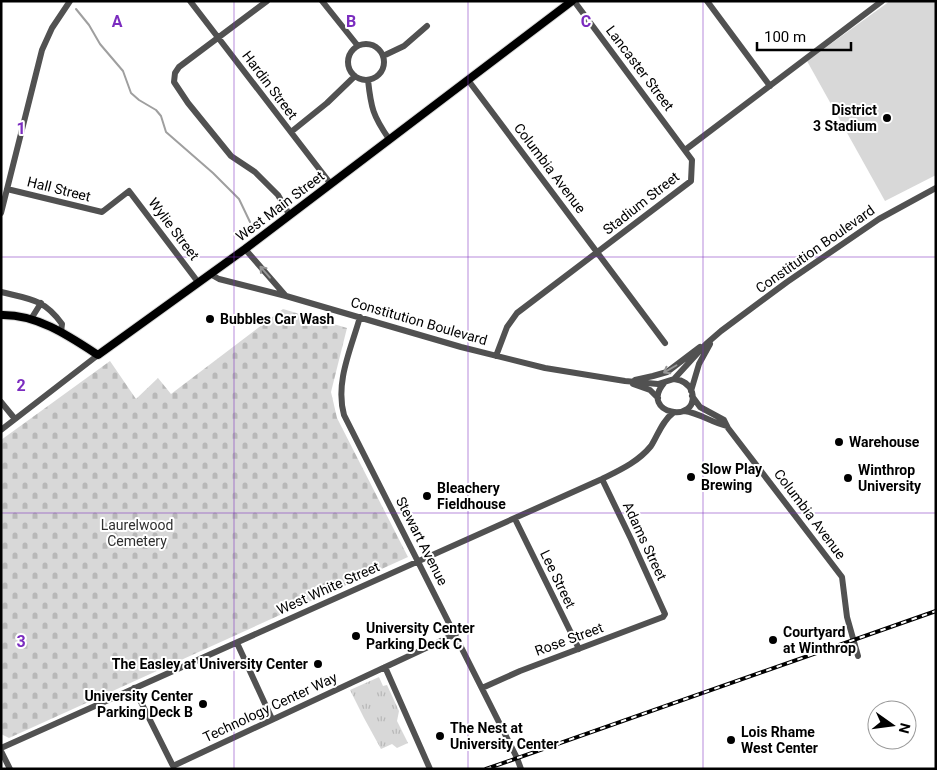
<svg xmlns="http://www.w3.org/2000/svg" width="937" height="770" viewBox="0 0 937 770" font-family="Roboto,sans-serif">
  <style>
    .grass { fill: url(#grass-tufts) }
    .cemetery { fill: url(#cemetery-stones) }
    .pitch { fill: #d8d8d8 }
    .lines { fill: none; stroke-linecap: round; stroke-linejoin: round }
    .stream { stroke: #9f9f9f; stroke-width: 2 }
    .major-casing { stroke: #dbdbdb; stroke-width: 10 }
    .minor { stroke: #515151; stroke-width: 6 }
    .major { stroke: #000; stroke-width: 8 }
    .rail-casing { stroke: #000; stroke-width: 4 }
    .rail { stroke: #fff; stroke-width: 2; stroke-dasharray: 5.5; stroke-linecap: butt }
    .oneway { stroke: #979797 }
    .grid { fill: none; stroke: #7b2cbf; stroke-width: 1; stroke-opacity: 0.55 }
    .poi-dot { fill: #000; stroke: #fff; stroke-width: 2 }
    .labels { text-anchor: middle; stroke-width: 4; stroke-linejoin: round; paint-order: stroke }
    .street-label { font-size: 14px; fill: #000; stroke: #fff }
    .poi-label { font-size: 14px; font-weight: bold; fill: #000; stroke: #fff; text-anchor: start }
    .park-label { font-size: 14px; fill: #2f2f2f; stroke: #fff }
    .grid-label { font-size: 16px; text-anchor: middle; font-weight: bold; fill: #7b2cbf; stroke: #fff; stroke-width: 4; stroke-linejoin: round; paint-order: stroke }
  </style>
  <defs>
    <pattern id="grass-tufts" width="24" height="20" patternUnits="userSpaceOnUse" patternTransform="scale(1.25)"><rect width="24" height="20" fill="#d8d8d8"/><path d="M3 7l-1-3M5 7V3M7 7l1-3M15 17l-1-3M17 17v-4M19 17l1-3" fill="none" stroke="#b8b8b8"/></pattern>
    <pattern id="cemetery-stones" width="16" height="16" patternUnits="userSpaceOnUse" patternTransform="scale(1.25)"><rect width="16" height="16" fill="#d8d8d8"/><path d="M2 7V4a2 2 0 0 1 4 0v3zM10 15v-3a2 2 0 0 1 4 0v3z" fill="#b8b8b8"/></pattern>
  </defs>
  <rect width="100%" height="100%" fill="#fff"/>
  <path class="grass" d="M379 677 383 686 387 685 399 711 397 721 408 743 397 748 392 744 381 749 364 718 350 690Z"/>
  <path class="cemetery" d="M283 309 347 328 331 392 337 418 408 557 9 738 1 734V440L110 361 136 399 158 378 171 394Z"/>
  <path class="pitch" d="M890 1H936V175L885 201 807 61Z"/>
  <g class="lines">
    <path class="stream" d="M76 9 89 25 100 44 123 71 131 93 139 100 156 110 161 116 166 132 213 173 239 199 250 222"/>
    <g class="major-casing">
      <path id="major" d="M1 315C37 314 69 336 98 355L245 249 572 1"/>
    </g>
    <path class="minor" d="M190 1 330 183
      M267 1 179 67 175 73 174 82 188 103 231 156 255 172 278 195 289 214
      M322 1 358 46
      M707 1 770 86
      M348 62a18 18 0 1 1 36 0a18 18 0 1 1-36 0Z
      M383 56 404 46 427 26
      M368 80C371 108 373 116 389 139
      M468 80 665 343
      M291 132 327 103 355 76
      M685 150 882 1
      M7 189 102 212 129 191 198 282
      M1 213 42 50 52 28 70 1
      M245 249 285 295
      M210 274 219 279 286 296 461 347 545 368 625 381 658 384 674 379 706 344 721 331 787 282 879 219 936 188
      M1 292C30 299 44 299 62 324L61 332
      M360 317C351 349 335 382 344 415L517 758 521 769
      M31 319 41 303
      M496 356 507 327 517 313 691 181 692 160 574 1
      M635 380 653 376 667 372 700 347
      M664 383C638 414 700 425 692 392 689 384 683 380 674 379
      M633 384 650 390 658 398
      M691 391 699 364 710 344
      M692 396 700 407 724 420 728 428 842 577 847 617 858 656
      M1 402 15 419
      M684 411C700 413 712 423 727 426
      M1 430 98 355
      M515 519 579 649
      M237 643 272 719
      M385 667 430 769
      M134 688 173 766 456 634
      M482 688 520 671 663 617 665 614 631 539 602 479
      M1 748 602 479C620 470 638 462 651 446 658 435 662 421 673 413
      M1 751 10 769"/>
    <use href="#major" class="major"/>
    <g class="rail-casing">
      <path id="rail" d="M486 769 936 611"/>
    </g>
    <use href="#rail" class="rail"/>
  </g>
  <defs><path id="oneway-shaft" d="M-6 0H5M1.5-3L5.5 0L1.5 3" fill="none" stroke-width="1.6" stroke-linecap="round" stroke-linejoin="round" transform="scale(1.25)"/></defs>
  <g class="oneway">
    <use href="#oneway-shaft" transform="translate(265 272) rotate(-131)"/>
    <use href="#oneway-shaft" transform="translate(670 369) rotate(150)"/>
  </g>
  <path class="grid" d="M234 1V769M468 1V769M703 1V769M1 257H936M1 513H936"/>
  <g class="poi-dot">
    <circle cx="887" cy="118" r="5"/>
    <circle cx="210" cy="319" r="5"/>
    <circle cx="839" cy="442" r="5"/>
    <circle cx="691" cy="477" r="5"/>
    <circle cx="848" cy="478" r="5"/>
    <circle cx="427" cy="496" r="5"/>
    <circle cx="356" cy="636" r="5"/>
    <circle cx="773" cy="640" r="5"/>
    <circle cx="318" cy="664" r="5"/>
    <circle cx="203" cy="704" r="5"/>
    <circle cx="440" cy="736" r="5"/>
    <circle cx="731" cy="740" r="5"/>
  </g>
  <g class="labels">
    <g class="street-label">
      <text transform="translate(640 68) rotate(53)" y="5">Lancaster Street</text>
      <text transform="translate(270 85) rotate(53)" y="5">Hardin Street</text>
      <text transform="translate(550 168) rotate(53)" y="5">Columbia Avenue</text>
      <text transform="translate(59 189) rotate(14)" y="5">Hall Street</text>
      <text transform="translate(641 203) rotate(-38)" y="5">Stadium Street</text>
      <text transform="translate(280 206) rotate(-37)" y="5">West Main Street</text>
      <text transform="translate(174 229) rotate(53)" y="5">Wylie Street</text>
      <text transform="translate(815 249) rotate(-35)" y="5">Constitution Boulevard</text>
      <text transform="translate(419 321) rotate(16)" y="5">Constitution Boulevard</text>
      <text transform="translate(810 514) rotate(53)" y="5">Columbia Avenue</text>
      <text transform="translate(422 541) rotate(63)" y="5">Stewart Avenue</text>
      <text transform="translate(645 541) rotate(65)" y="5">Adams Street</text>
      <text transform="translate(558 579) rotate(64)" y="5">Lee Street</text>
      <text transform="translate(328 588) rotate(-24)" y="5">West White Street</text>
      <text transform="translate(569 639) rotate(-20)" y="5">Rose Street</text>
      <text transform="translate(270 707) rotate(-25)" y="5">Technology Center Way</text>
    </g>
    <g class="poi-label">
      <text x="877" y="115" text-anchor="end">District<tspan x="877" dy="16">3 Stadium</tspan></text>
      <text x="220" y="324">Bubbles Car Wash</text>
      <text x="849" y="447">Warehouse</text>
      <text x="701" y="474">Slow Play<tspan x="701" dy="16">Brewing</tspan></text>
      <text x="858" y="475">Winthrop<tspan x="858" dy="16">University</tspan></text>
      <text x="437" y="493">Bleachery<tspan x="437" dy="16">Fieldhouse</tspan></text>
      <text x="366" y="633">University Center<tspan x="366" dy="16">Parking Deck C</tspan></text>
      <text x="783" y="637">Courtyard<tspan x="783" dy="16">at Winthrop</tspan></text>
      <text x="308" y="669" text-anchor="end">The Easley at University Center</text>
      <text x="193" y="701" text-anchor="end">University Center<tspan x="193" dy="16">Parking Deck B</tspan></text>
      <text x="450" y="733">The Nest at<tspan x="450" dy="16">University Center</tspan></text>
      <text x="741" y="737">Lois Rhame<tspan x="741" dy="16">West Center</tspan></text>
    </g>
    <g class="park-label">
      <text x="137" y="530">Laurelwood<tspan x="137" dy="16">Cemetery</tspan></text>
    </g>
  </g>
  <g class="grid-label">
    <text x="117" y="27">A</text>
    <text x="351" y="27">B</text>
    <text x="586" y="27">C</text>
    <text x="21" y="134">1</text>
    <text x="21" y="391">2</text>
    <text x="21" y="647">3</text>
  </g>
  <rect width="937" height="770" fill="none" stroke="#000000" stroke-width="5"/>
  <g transform="translate(892 725) rotate(104)"><circle r="24" fill="#ffffff" stroke="#999999"/>
  <path d="M0-4L9 19L0 12L-9 19Z" fill="#000000"/>
  <text y="-8" font-size="14" font-weight="bold" text-anchor="middle" fill="#000000">N</text>
  </g>
  <path d="M757 42v8h94v-8" fill="none" stroke="#000000" stroke-width="2.5"/>
  <text x="764" y="42" font-size="15" fill="#000000" stroke="#ffffff" stroke-width="4" paint-order="stroke">100 m</text>
</svg>
